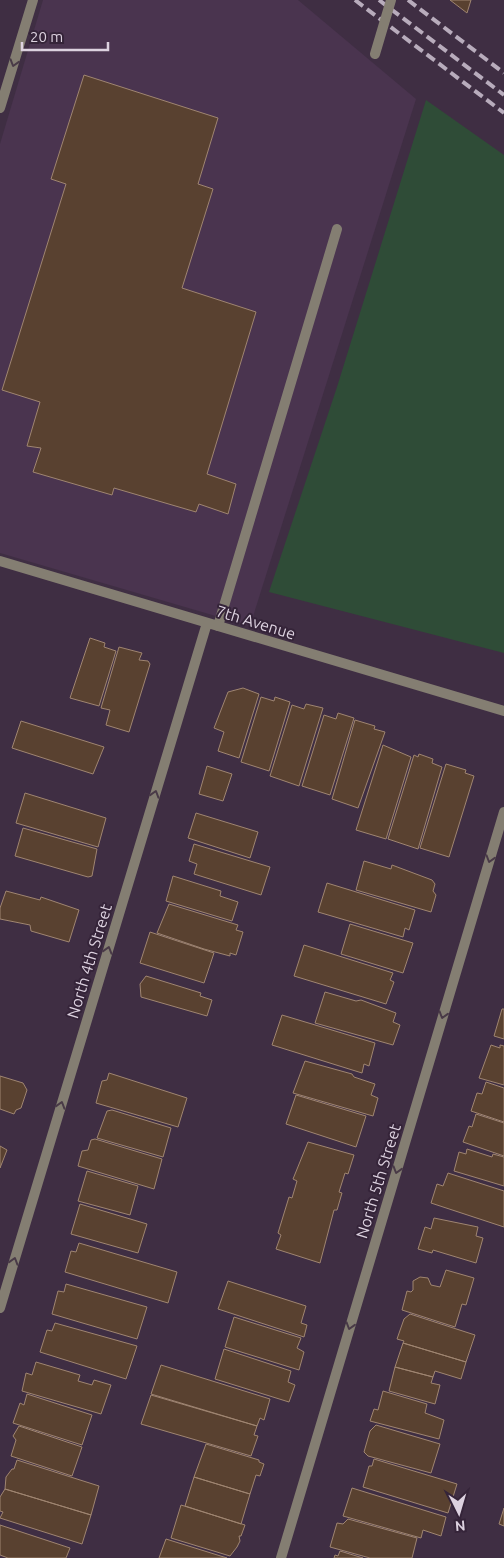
<svg xmlns="http://www.w3.org/2000/svg" width="504" height="1558" viewBox="0 0 504 1558" font-family="Ubuntu,sans-serif">
  <style>
    .built { fill: #4a344f }
    .green { fill: #2f4c37 }
    .building { fill: #594130; stroke: #9f8571 }
    .lines { fill: none; stroke-linecap: round; stroke-linejoin: round }
    .lane { stroke: #847e72; stroke-width: 10 }
    .street { stroke: #847e72; stroke-width: 10 }
    .rail { stroke: #b8acbc; stroke-width: 4; stroke-dasharray: 10 5; stroke-linecap: butt }
    .lane-bridge { stroke: #847e72; stroke-width: 10 }
    .oneway { stroke: #493a47 }
    .labels { text-anchor: middle; stroke-width: 4; stroke-linejoin: round; paint-order: stroke }
    .street-label { font-size: 16px; fill: #ddd2e0; stroke: #352439 }
  </style>
  <rect width="100%" height="100%" fill="#3f2e43"/>
  <path class="built" d="M43 0H298L416 99 250 626 0 553V144Z"/>
  <path class="green" d="M426 100 504 155V653L269 592 337 387Z"/>
  <path class="building" d="M450 0H471L467 13Z
    M84 75 218 118 198 184 213 189 182 288 256 312 207 474 236 484 228 514 199 504 196 512 114 488 112 495 33 472 41 448 27 446 40 402 2 390 66 184 51 179Z
    M90 638 105 643 104 647 116 651 99 706 70 698Z
    M119 647 142 653 139 660 148 661 150 664 129 732 106 725 110 710 101 708Z
    M243 688 259 694 239 758 218 751 224 732 214 728 228 692Z
    M261 697 274 701 275 697 290 702 269 771 241 762Z
    M306 704 323 708 299 786 270 776 292 705 304 709Z
    M338 713 354 718 330 795 302 786 324 715 336 719Z
    M355 720 375 726 374 729 385 732 358 808 332 799Z
    M21 721 104 747 93 774 12 748Z
    M383 745 411 757 386 839 356 830Z
    M419 754 433 759 432 763 442 767 418 849 388 839 414 755 418 757Z
    M446 764 466 770 465 773 474 776 449 857 420 848Z
    M207 766 232 774 223 801 199 794Z
    M25 793 106 818 98 847 16 823Z
    M196 813 258 832 250 858 188 838Z
    M23 828 97 849 92 876 88 877 15 856Z
    M194 844 270 867 261 895 194 874 197 864 189 861Z
    M364 861 391 869 392 865 432 880 435 884 433 891 436 895 431 912 356 890Z
    M173 876 221 891 220 896 238 902 232 921 166 901Z
    M327 883 415 910 409 930 405 928 403 937 318 912Z
    M6 891 40 900 41 897 79 910 69 942 31 931 30 925 0 919V908Z
    M169 904 238 925 236 930 243 932 236 955 230 953V956L204 949 157 933Z
    M350 924 413 943 403 973 341 954Z
    M150 932 214 953 204 983 140 963Z
    M304 945 393 973 390 980 394 982 386 1004 294 976Z
    M146 976 201 993 200 996 212 1000 207 1016 141 997 140 984Z
    M325 992 356 1001 361 1000 396 1013 393 1022 400 1025 393 1045 315 1023Z
    M502 1009H504V1039L494 1036Z
    M282 1015 375 1043 369 1066 364 1064 362 1073 272 1045Z
    M491 1045 500 1048V1045L504 1046V1085L479 1078Z
    M305 1061 352 1074 354 1077 375 1084 371 1095 378 1098 373 1116 293 1093Z
    M109 1073 187 1098 178 1127 96 1103 102 1081 107 1080Z
    M0 1076 23 1083 27 1090 21 1108 16 1110 14 1114 0 1109Z
    M486 1082 504 1088V1122L471 1111 477 1093 482 1094Z
    M296 1095 366 1116 356 1147 286 1124Z
    M112 1110 171 1128 163 1157 97 1138 107 1111Z
    M476 1114 504 1123V1156L463 1142 469 1126 472 1127Z
    M95 1139 162 1159 154 1189 78 1166 82 1151 88 1150 91 1140Z
    M308 1142 354 1155 348 1174 345 1173 339 1192 342 1193 337 1210H334L320 1263 276 1249 281 1235 278 1233 289 1197 292 1198 297 1181 293 1179Z
    M0 1146 7 1150 0 1168Z
    M467 1149 492 1157 493 1154 504 1157V1186L454 1171 459 1152 466 1154Z
    M87 1171 138 1186 130 1215 78 1201Z
    M448 1173 504 1191V1227L431 1203 437 1184 443 1186Z
    M80 1204 147 1224 138 1253 71 1234Z
    M434 1218 478 1227 476 1236 483 1238 476 1263 433 1250 432 1253 418 1249 425 1227 431 1229Z
    M79 1243 177 1272 168 1303 65 1272 71 1251 76 1252Z
    M446 1270 474 1278 466 1305 462 1304 455 1327 402 1310 407 1291 411 1292 413 1290V1281L420 1277 428 1278 431 1285 440 1287Z
    M228 1281 306 1306 301 1323 307 1325 304 1337 218 1309Z
    M66 1284 147 1307 137 1339 52 1314 58 1291 64 1292Z
    M410 1314 475 1335 466 1362 403 1343 404 1341 397 1339 404 1319Z
    M234 1317 301 1338 297 1348 304 1352 299 1370 225 1347Z
    M55 1323 137 1346 126 1379 40 1352 47 1330 52 1331Z
    M403 1343 466 1362 461 1379 435 1371 433 1377 395 1367Z
    M224 1349 291 1371 288 1382 295 1385 289 1402 215 1379Z
    M36 1362 80 1375 78 1381 92 1385 94 1380 111 1385 101 1414 22 1391 26 1373 32 1375Z
    M161 1365 270 1399 264 1420 260 1418 257 1426 151 1394Z
    M395 1367 433 1377 431 1383 440 1385 435 1404 389 1391Z
    M383 1391 427 1404 425 1413 444 1420 439 1439 370 1421 374 1409 378 1410Z
    M27 1394 92 1415 82 1445 13 1423 20 1403 24 1405Z
    M151 1395 257 1426 254 1435 258 1436 251 1456 141 1424Z
    M376 1425 440 1444 431 1473 368 1456 364 1452 370 1431Z
    M19 1426 82 1447 72 1476 11 1456 16 1440 13 1436Z
    M206 1444 259 1460V1462L264 1464 260 1476 256 1475 250 1494 194 1477Z
    M374 1459 457 1484 448 1513 363 1487 369 1466H372Z
    M17 1460 99 1486 91 1515 5 1489 6 1477 12 1469H14Z
    M194 1477 250 1494 241 1524 185 1506Z
    M352 1488 446 1517 441 1536 423 1530 421 1538 343 1516Z
    M5 1489 91 1515 82 1544 0 1518 3 1512 0 1511V1497Z
    M181 1505 245 1525 241 1536H239L240 1541 237 1547 230 1556 171 1538Z
    M504 1508V1526L499 1524Z
    M348 1519 417 1538 412 1558H370L330 1547 337 1523 343 1524Z
    M0 1525 70 1548 66 1558H8L0 1555Z
    M166 1539 227 1558H159Z
    M340 1551 363 1558H334L335 1555 338 1556Z"/>
  <g class="lines">
    <path class="lane" d="M218 626 337 229"/>
    <path class="street" d="M0 108 33 0
      M0 561 504 711
      M0 1308 207 623
      M281 1558 504 812"/>
    <path class="rail" d="M355 0 504 113
      M379 0 504 95
      M408 0 504 73"/>
    <path class="lane-bridge" d="M375 54 391 0"/>
  </g>
  <defs><path id="oneway-chevron" d="M-2-3.5L2.5 0L-2 3.5" fill="none" stroke-width="1.6" stroke-linecap="round" stroke-linejoin="round" transform="scale(1.25)"/></defs>
  <g class="oneway">
    <use href="#oneway-chevron" transform="translate(14 63) rotate(107)"/>
    <use href="#oneway-chevron" transform="translate(155 794) rotate(-73)"/>
    <use href="#oneway-chevron" transform="translate(490 859) rotate(107)"/>
    <use href="#oneway-chevron" transform="translate(108 950) rotate(-73)"/>
    <use href="#oneway-chevron" transform="translate(443 1015) rotate(107)"/>
    <use href="#oneway-chevron" transform="translate(61 1105) rotate(-73)"/>
    <use href="#oneway-chevron" transform="translate(397 1170) rotate(107)"/>
    <use href="#oneway-chevron" transform="translate(14 1261) rotate(-73)"/>
    <use href="#oneway-chevron" transform="translate(350 1326) rotate(107)"/>
  </g>
  <g class="labels">
    <g class="street-label">
      <text transform="translate(256 622) rotate(17)" y="6">7th Avenue</text>
      <text transform="translate(89 961) rotate(-73)" y="6">North 4th Street</text>
      <text transform="translate(378 1181) rotate(-73)" y="6">North 5th Street</text>
    </g>
  </g>
  <g transform="translate(459 1513) rotate(175)" stroke="#352439" stroke-width="4" paint-order="stroke">
  <path d="M0-4L9 19L0 12L-9 19Z" fill="#ddd2e0"/>
  <text y="-8" font-size="14" font-weight="bold" text-anchor="middle" fill="#ddd2e0">N</text>
  </g>
  <path d="M22 42v8h86v-8" fill="none" stroke="#ddd2e0" stroke-width="2.5"/>
  <text x="30" y="42" font-size="15" fill="#ddd2e0" stroke="#352439" stroke-width="4" paint-order="stroke">20 m</text>
</svg>
